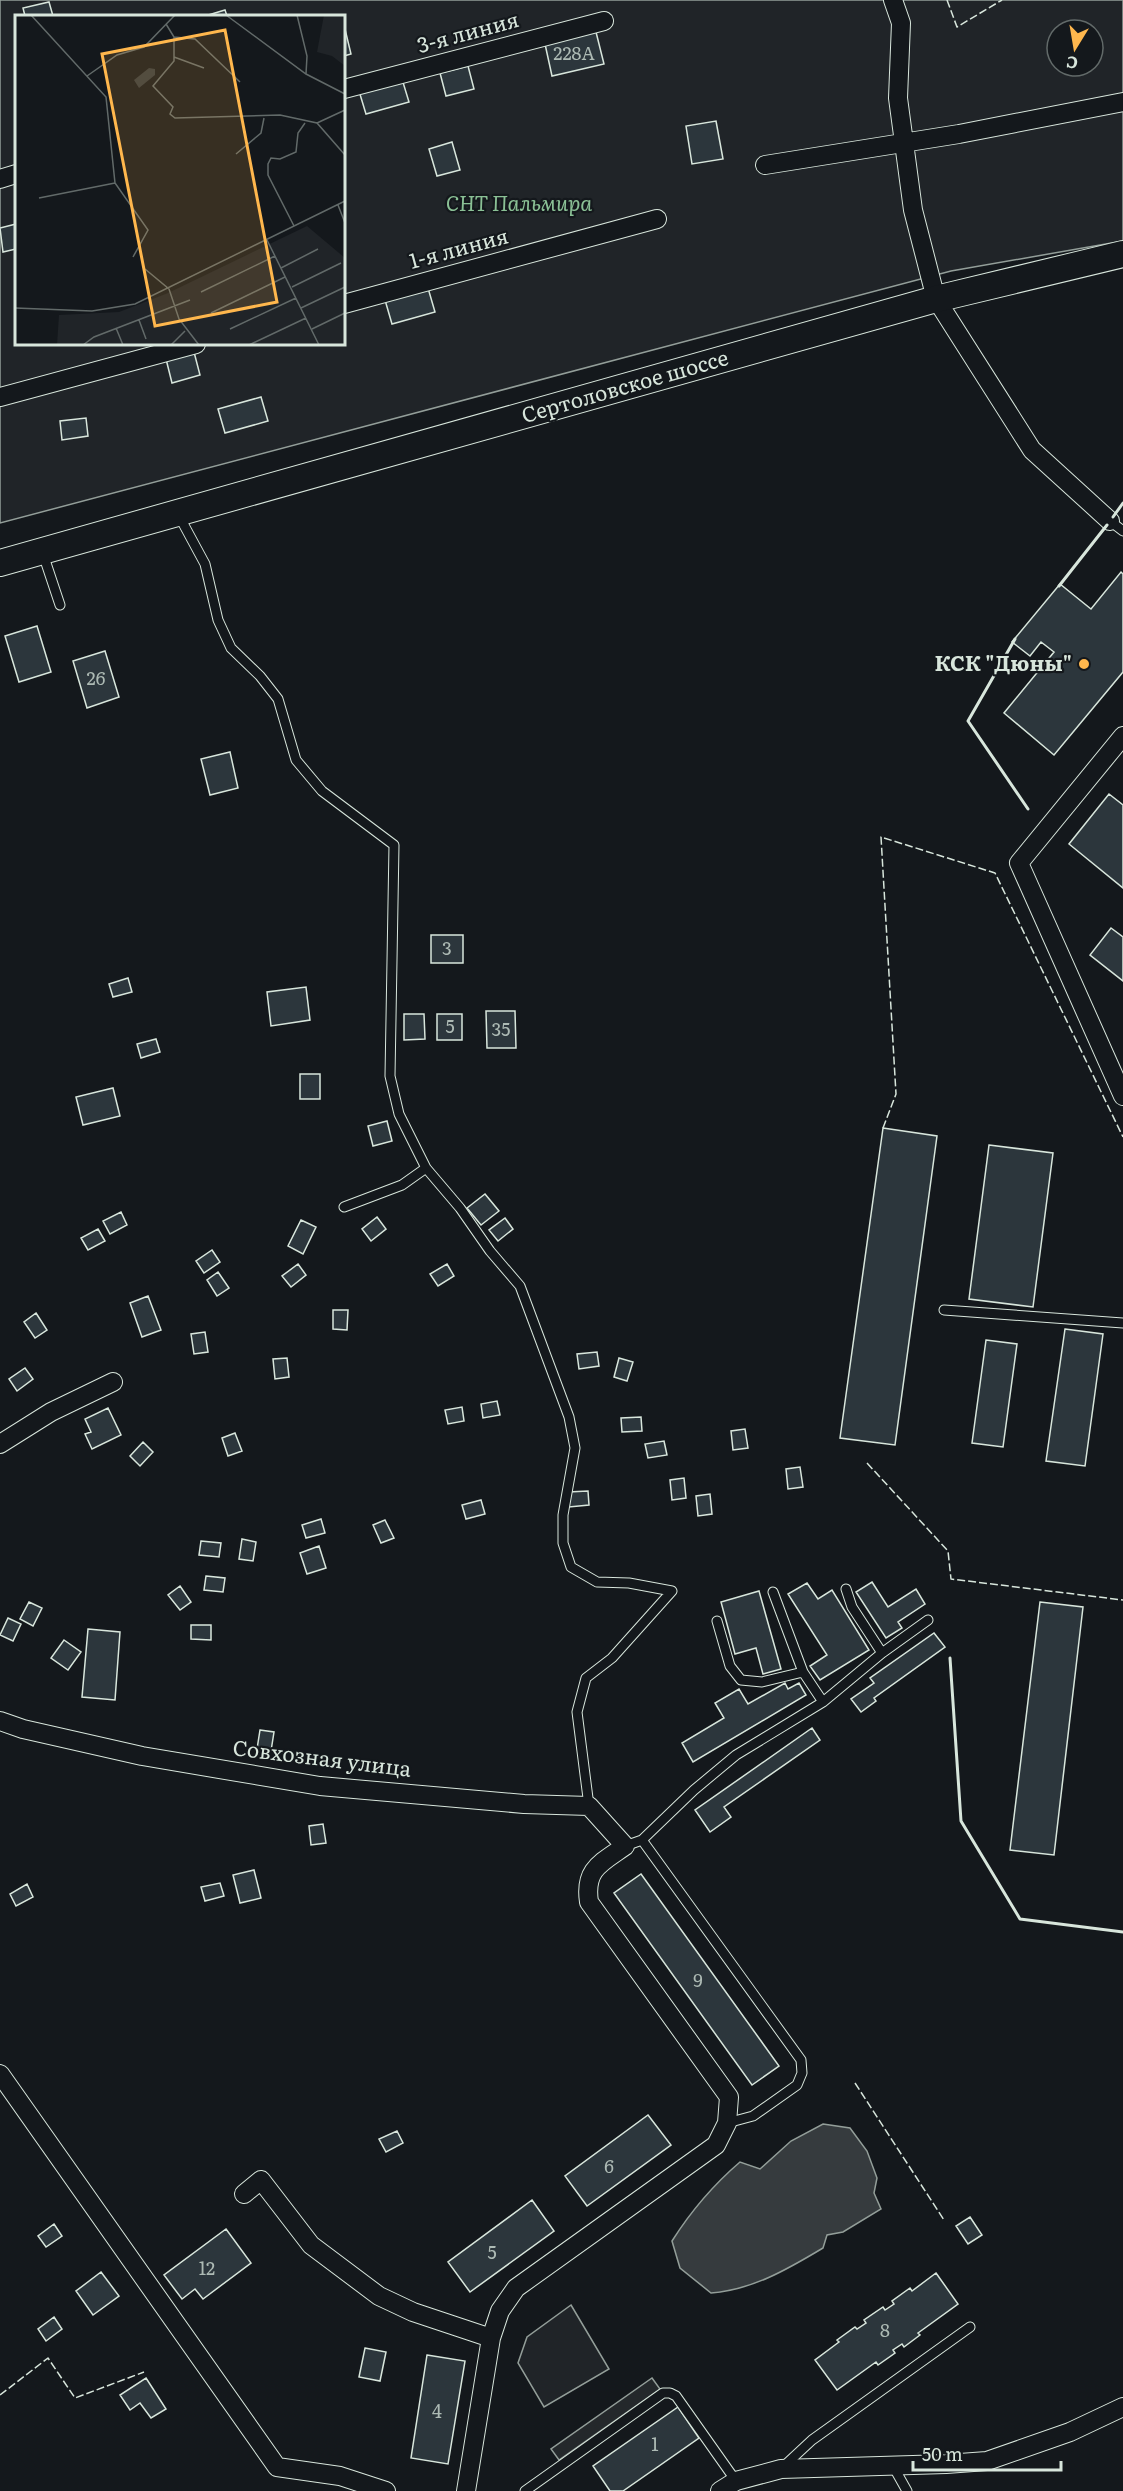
<svg xmlns="http://www.w3.org/2000/svg" width="1123" height="2491" viewBox="0 0 1123 2491" font-family="Literata,serif">
  <style>
    .green { fill: #202428; stroke: #939e99; stroke-width: 1.5; fill-rule: evenodd }
    .parking { fill: #24282b; stroke: #939e99; stroke-width: 1.5 }
    .water { fill: #363b3e; stroke: #939e99; stroke-width: 1.5 }
    .building { fill: #2c363c; stroke: #d8e6dc; stroke-width: 1.5 }
    .lines { fill: none; stroke-linecap: round; stroke-linejoin: round }
    .service-casing { stroke: #d8e6dc; stroke-width: 11 }
    .minor-casing { stroke: #d8e6dc; stroke-width: 20 }
    .secondary-casing { stroke: #d8e6dc; stroke-width: 28 }
    .service { stroke: #14181c; stroke-width: 9 }
    .minor { stroke: #14181c; stroke-width: 18 }
    .secondary { stroke: #14181c; stroke-width: 26 }
    .fence { stroke: #d8e6dc; stroke-width: 1.5; stroke-dasharray: 8 3; stroke-linecap: butt }
    .wall { stroke: #d8e6dc; stroke-width: 3 }
    .poi-dot { fill: #ffb74d; stroke: #14181c; stroke-width: 2 }
    .labels { text-anchor: middle; stroke-width: 4.5; stroke-linejoin: round; paint-order: stroke }
    .number-label { font-size: 18px; fill: #adbab4 }
    .street-label { font-size: 21px; fill: #d8e6dc; stroke: #14181c }
    .park-label { font-size: 21px; font-style: italic; fill: #8ac095; stroke: #14181c }
    .poi-label { font-size: 21px; font-weight: bold; fill: #d8e6dc; stroke: #14181c; text-anchor: end }
    .inset-road { fill: none; stroke: #626a69; stroke-width: 1.5 }
    .view { fill: #ffb74d; fill-opacity: 0.15; stroke: #ffb74d; stroke-width: 3 }
    .inset-edge { fill: none; stroke: #d8e6dc; stroke-width: 3 }
  </style>
  <rect width="100%" height="100%" fill="#14181c"/>
  <path class="green" d="M0 0H1123V241L951 271 0 523ZM16 16H344V344H16ZM1057 30H1093V66H1057Z
    M571 2305 609 2369 544 2407 518 2363 527 2337Z"/>
  <path class="parking" d="M652 2378 660 2389 559 2460 551 2449Z"/>
  <path class="water" d="M823 2124 850 2128 867 2151 877 2178 874 2193 881 2209 843 2232 827 2235 823 2248C788 2269 752 2290 711 2293L680 2268 672 2241C691 2211 712 2186 740 2162L760 2169 791 2141Z"/>
  <path class="building" d="M49 2 53 16H25L23 8Z
    M225 10 227 16H205Z
    M344 25 351 54 344 56Z
    M596 32 604 64 552 76 545 44Z
    M468 66 474 89 446 96 440 73Z
    M402 79 409 102 366 114 359 91Z
    M716 121 723 159 692 164 686 126Z
    M452 142 460 170 437 176 429 149Z
    M16 224V249L3 252 0 228Z
    M428 288 435 312 392 324 385 300Z
    M194 352 200 375 172 383 166 359Z
    M261 397 268 421 225 433 218 409Z
    M86 418 88 436 62 440 60 421Z
    M1121 572 1123 574V672L1054 755 1004 713 1054 652 1041 642 1030 656 1012 642 1060 584 1091 609Z
    M37 626 51 672 19 682 5 636Z
    M105 651 119 697 87 708 73 661Z
    M230 752 238 788 210 795 201 759Z
    M1109 794 1123 805V888L1069 844Z
    M1111 928 1123 937V981L1090 955Z
    M431 935H463V963H431Z
    M128 978 132 992 113 997 109 984Z
    M306 987 310 1020 271 1026 267 992Z
    M486 1011H515L516 1048H487Z
    M404 1014H424L425 1039 404 1040Z
    M437 1014H462V1040H437Z
    M156 1039 160 1052 141 1058 137 1044Z
    M300 1074H320V1099H300Z
    M113 1088 120 1116 83 1125 76 1097Z
    M387 1121 392 1141 373 1146 368 1126Z
    M883 1128 937 1136 895 1445 840 1438Z
    M989 1145 1053 1153 1033 1307 969 1299Z
    M485 1194 499 1211 481 1225 467 1208Z
    M121 1212 127 1225 110 1234 103 1221Z
    M377 1217 386 1229 371 1241 362 1229Z
    M505 1218 513 1229 498 1241 489 1230Z
    M301 1220 316 1227 303 1254 288 1246Z
    M98 1229 105 1241 88 1250 81 1238Z
    M212 1250 220 1262 204 1273 196 1261Z
    M298 1264 306 1275 291 1287 282 1276Z
    M447 1264 454 1276 438 1286 430 1274Z
    M218 1272 229 1288 217 1296 207 1280Z
    M148 1296 161 1330 142 1337 130 1303Z
    M333 1310H348L347 1330 333 1329Z
    M36 1313 47 1330 35 1338 24 1322Z
    M1065 1329 1103 1334 1085 1466 1046 1461Z
    M205 1332 208 1352 194 1354 191 1334Z
    M986 1340 1017 1344 1003 1447 972 1443Z
    M597 1352 599 1366 579 1369 577 1354Z
    M287 1358 289 1377 275 1379 273 1359Z
    M619 1358 633 1362 627 1381 614 1377Z
    M25 1368 33 1379 17 1391 9 1379Z
    M497 1401 500 1415 483 1418 481 1404Z
    M462 1407 464 1421 448 1424 445 1410Z
    M108 1408 121 1435 92 1449 85 1434 91 1432 85 1419Z
    M641 1417 642 1431 622 1432 621 1418Z
    M745 1429 748 1448 733 1450 731 1431Z
    M235 1433 242 1451 228 1456 222 1438Z
    M664 1441 667 1455 648 1458 645 1444Z
    M143 1442 153 1452 140 1466 130 1456Z
    M800 1467 803 1487 788 1489 786 1469Z
    M684 1478 686 1498 672 1500 670 1480Z
    M588 1491 589 1505 569 1507 568 1492Z
    M710 1494 712 1514 698 1516 696 1496Z
    M481 1500 485 1514 466 1519 462 1505Z
    M321 1519 325 1533 306 1538 302 1525Z
    M385 1520 394 1538 381 1543 373 1525Z
    M242 1539 256 1542 253 1561 239 1559Z
    M201 1541 221 1543 219 1557 199 1555Z
    M319 1546 326 1568 307 1574 300 1553Z
    M206 1576 225 1578 223 1592 204 1590Z
    M872 1582 888 1607 916 1589 925 1604 898 1622 902 1628 886 1638 856 1592Z
    M807 1583 818 1599 832 1590 869 1650 820 1680 810 1666 827 1655 788 1594Z
    M180 1586 191 1602 180 1610 168 1595Z
    M759 1591 781 1669 763 1674 756 1648 735 1654 721 1602Z
    M29 1602 42 1608 33 1626 20 1619Z
    M1040 1602 1083 1607 1054 1855 1010 1850Z
    M8 1618 21 1624 13 1641 0 1635Z
    M191 1625H211V1640L191 1639Z
    M88 1629 120 1632 115 1700 82 1697Z
    M934 1633 945 1647 874 1698 876 1701 861 1712 851 1699 874 1683 870 1678Z
    M64 1640 81 1652 68 1670 51 1658Z
    M785 1683 788 1689 799 1683 806 1695 693 1762 682 1743 724 1718 715 1703 739 1689 748 1704Z
    M812 1728 820 1740 724 1807 731 1817 710 1832 695 1810Z
    M260 1730 274 1732 271 1751 257 1749Z
    M323 1824 326 1843 311 1845 309 1826Z
    M254 1870 261 1898 240 1903 233 1875Z
    M641 1874 779 2066 752 2085 614 1893Z
    M220 1883 224 1896 205 1901 201 1887Z
    M27 1884 33 1897 16 1906 10 1894Z
    M648 2115 671 2145 587 2206 565 2176Z
    M397 2131 403 2143 386 2152 379 2139Z
    M532 2200 554 2231 470 2292 448 2262Z
    M970 2217 982 2235 968 2244 956 2226Z
    M54 2224 62 2236 46 2247 38 2236Z
    M226 2229 251 2263 203 2299 195 2289 182 2299 164 2275Z
    M101 2272 119 2296 93 2315 76 2291Z
    M936 2273 958 2304 918 2333 920 2335 904 2347 902 2344 893 2350 895 2353 878 2365 876 2362 837 2390 815 2360 839 2342 837 2340 855 2327 857 2329 866 2323 864 2320 883 2307 885 2310 894 2304 892 2301 910 2288 912 2291Z
    M54 2317 62 2329 46 2341 38 2329Z
    M365 2348 386 2352 380 2381 359 2377Z
    M427 2355 465 2361 448 2464 411 2458Z
    M146 2378 166 2409 151 2418 140 2403 130 2410 120 2395Z
    M678 2407 699 2438 623 2491H610L593 2466Z"/>
  <g class="lines">
    <g class="service-casing">
      <path id="service" d="M178 514 205 564 218 620 231 648 260 676 278 699 296 760 322 791 394 845 390 1076 399 1114 426 1168 402 1185 344 1207
        M1110 521 1123 531
        M43 554 60 605
        M426 1168 460 1208 490 1251 520 1286 569 1417 575 1448 563 1515V1543L571 1567 597 1582 629 1583 672 1591 612 1658 586 1678 577 1712 589 1806
        M944 1310 1123 1323
        M846 1589 852 1607 882 1653
        M773 1592 803 1672 823 1702
        M717 1621 730 1666 741 1680 762 1682 803 1672
        M642 1840 694 1790 736 1755 823 1702 882 1653 928 1620
        M625 1846 642 1840 801 2060 802 2073 797 2085 753 2116 727 2123
        M893 2466 907 2491
        M783 2467 812 2440 970 2327
        M525 2491 663 2393H670L676 2396 736 2481"/>
    </g>
    <g class="minor-casing">
      <path id="minor" d="M893 0 901 23 898 98 913 210 936 299 1032 450 1110 521
        M344 89 604 21
        M765 165 959 134 1123 102
        M0 179 16 174
        M344 304 657 219
        M0 397 196 344
        M1123 736 1019 863 1123 1096
        M0 1444 51 1412 113 1382
        M0 1721 23 1729 142 1756 320 1786 524 1804 589 1806 625 1846C601 1863 584 1869 589 1902L729 2097 727 2123 716 2145 516 2288 500 2311 491 2338 466 2491
        M0 2074 277 2467 340 2476 386 2491
        M244 2194 261 2180 311 2245 379 2296 413 2312 491 2338
        M720 2491 736 2481 781 2469 946 2464 987 2461 1070 2432 1123 2407"/>
    </g>
    <g class="secondary-casing">
      <path id="secondary" d="M0 563 936 299 1123 254"/>
    </g>
    <use href="#service" class="service"/>
    <use href="#minor" class="minor"/>
    <use href="#secondary" class="secondary"/>
    <path class="fence" d="M947 0 957 27 1002 0
      M883 1128 896 1094 881 837 995 873 1123 1137
      M867 1463 948 1551 951 1579 1123 1600
      M855 2083 944 2220
      M0 2395 48 2358 75 2398 144 2372"/>
    <path class="wall" d="M1113 517 1123 503
      M1059 586 1107 525
      M1015 639 968 721 1028 809
      M950 1658 961 1821 1020 1919 1123 1932"/>
  </g>
  <circle class="poi-dot" cx="1084" cy="664" r="6"/>
  <g class="labels">
    <g class="number-label">
      <text x="574" y="60">228А</text>
      <text x="96" y="685">26</text>
      <text x="447" y="955">3</text>
      <text x="450" y="1033">5</text>
      <text x="501" y="1036">35</text>
      <text x="698" y="1987">9</text>
      <text x="609" y="2173">6</text>
      <text x="492" y="2259">5</text>
      <text x="207" y="2275">12</text>
      <text x="885" y="2337">8</text>
      <text x="437" y="2418">4</text>
      <text x="655" y="2451">1</text>
    </g>
    <g class="street-label">
      <text transform="translate(468 33) rotate(-15)" y="7">3-я линия</text>
      <text transform="translate(459 249) rotate(-15)" y="7">1-я линия</text>
      <text transform="translate(625 387) rotate(-16)" y="7">Сертоловское шоссе</text>
      <text transform="translate(322 1759) rotate(7)" y="7">Совхозная улица</text>
    </g>
    <g class="park-label">
      <text x="519" y="211">СНТ Пальмира</text>
    </g>
    <g class="poi-label">
      <text x="1072" y="671">КСК "Дюны"</text>
    </g>
  </g>
  <g transform="translate(15 15)">
    <rect width="330" height="330" fill="#14181c"/>
    <path d="M309 0H330V51L317 41 302 37ZM292 211 330 243V330H42L44 300 104 297 153 278Z" fill="#202428"/>
    <path d="M134 53 140 54V60L124 73 119 65Z" fill="#363b3e"/>
    <path class="inset-road" d="M16 0 91 82 100 168 133 215 118 242M211 0 291 59 330 79M282 0 292 41 291 59M151 9 159 22V46L138 71 158 92 155 99 160 103 265 100 302 108 330 140M159 22 180 24 225 67M159 42 189 53M72 61 102 40 129 32 160 0M302 108 330 95M221 139 246 118 249 103M24 183 100 168M323 190 330 208M279 211 253 160V149L256 143 265 144 281 137 283 118 290 108M252 225 304 330M266 253 303 234M130 254 154 274 164 304 184 330M277 272 326 248M186 277 260 241M0 293 77 296 120 289 330 186M286 293 330 272M196 298 270 262M124 305 131 324M101 313 108 330M215 314 281 283M297 314 330 298M68 330 79 322 175 285M156 330 170 316M234 330 291 303"/>
    <path class="view" d="M210 15 262 287 140 311 87 39Z"/>
    <rect width="330" height="330" class="inset-edge"/>
  </g>
  <g transform="translate(1075 48) rotate(191)"><circle r="28" fill="#14181c" stroke="#626a69" stroke-width="1.5"/>
  <path d="M0-4.5L10 22L0 15L-10 22Z" fill="#ffb74d"/>
  <text y="-9" font-size="16" font-weight="bold" text-anchor="middle" fill="#d8e6dc">С</text>
  </g>
  <path d="M913 2461v9h148v-9" fill="none" stroke="#d8e6dc" stroke-width="3"/>
  <text x="922" y="2461" font-size="18" fill="#d8e6dc" stroke="#14181c" stroke-width="4.5" paint-order="stroke">50 m</text>
</svg>
